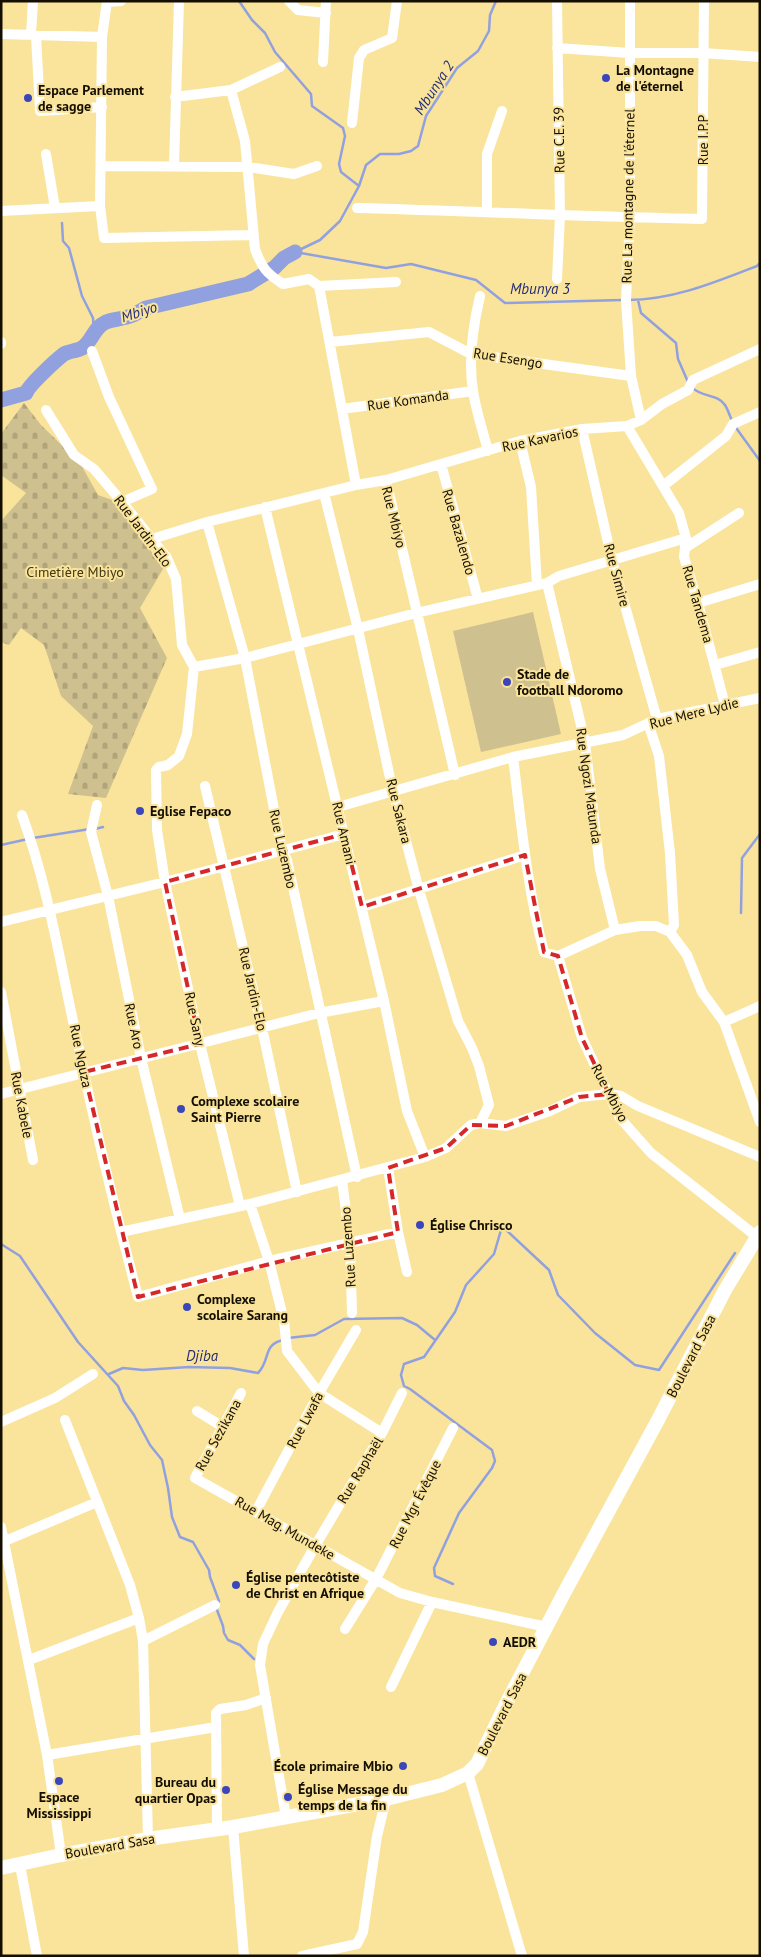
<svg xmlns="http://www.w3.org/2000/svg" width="761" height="1957" viewBox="0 0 761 1957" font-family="'PT Sans',sans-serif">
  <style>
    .grass { fill: #cfc08f }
    .cemetery { fill: url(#cemetery-stones) }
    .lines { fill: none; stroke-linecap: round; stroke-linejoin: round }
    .stream { stroke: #91a1df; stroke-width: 2.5 }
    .river { stroke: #91a1df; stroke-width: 15 }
    .street { stroke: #fff; stroke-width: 10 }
    .secondary { stroke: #fff; stroke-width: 14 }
    .marked { fill: none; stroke: #d62828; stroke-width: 4; stroke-dasharray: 10 6; stroke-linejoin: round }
    .poi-dot { fill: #3b46ba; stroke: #fae49b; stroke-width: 2 }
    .labels { text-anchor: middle; stroke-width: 4; stroke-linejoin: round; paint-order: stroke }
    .poi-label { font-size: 14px; font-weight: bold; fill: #140e00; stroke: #fae49b; text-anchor: start }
    .street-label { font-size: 14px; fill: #140e00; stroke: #fae49b }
    .park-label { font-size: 14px; fill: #403717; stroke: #fae49b }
    .water-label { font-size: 15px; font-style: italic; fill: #252d76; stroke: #fae49b }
  </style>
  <defs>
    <pattern id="cemetery-stones" width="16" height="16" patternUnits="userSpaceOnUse" patternTransform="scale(1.25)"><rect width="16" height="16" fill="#cfc08f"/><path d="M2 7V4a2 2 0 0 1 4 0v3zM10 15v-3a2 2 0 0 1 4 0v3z" fill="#b1a47a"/></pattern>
  </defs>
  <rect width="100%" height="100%" fill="#fae49b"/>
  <path class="grass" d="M533 612 561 734 481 752 453 631Z"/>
  <path class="cemetery" d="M24 403 41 425 80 463 98 495 118 502 163 569 140 608 167 658 106 798 68 794 93 726 61 696 44 645 21 628 9 645 1 642V521L26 493 1 475V434Z"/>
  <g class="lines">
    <path class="stream" d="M239 1 252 20 265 33 275 52 311 94 312 106 343 128 345 136 339 164 341 172 359 186 340 221 320 240 295 252
      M359 186 366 165 380 154H399L411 151 418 146 426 116 457 68 478 51 489 31 490 15 496 1
      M62 223 63 241 69 248 82 296 93 318 94 331
      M295 252 386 268 411 264 476 280 505 303 622 300
      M628 300C673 300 716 282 757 266L760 263
      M638 300 641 313 676 343 678 359 688 382
      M693 388C701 397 718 394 725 405 728 410 730 416 732 421
      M734 425 760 461
      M95 829 103 827
      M33 838 90 829
      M1 845 28 839
      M741 913 742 858 760 834
      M1 1244 20 1256 78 1342 118 1386 124 1401 134 1415 150 1445 162 1460 168 1488 172 1517 180 1537 193 1542 209 1570 210 1577 219 1601 217 1610 223 1626 224 1633 228 1640 240 1645 254 1659
      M288 1338 315 1335 344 1319 402 1318 417 1325 435 1340
      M109 1374 123 1368 143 1370 189 1367 230 1368 258 1373C271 1360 262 1345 283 1340
      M453 1584 435 1576 434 1568 459 1513 492 1468 495 1461 492 1450 410 1389 404 1386 401 1375 404 1364 424 1357 455 1312 466 1285 494 1254 501 1230 505 1229 549 1270 558 1295 595 1333 635 1365 659 1370 735 1253"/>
    <path class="river" d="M1 400 26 393C29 385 56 360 64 354 69 351 77 351 82 348 92 342 93 328 106 322 114 319 124 319 133 315 137 313 142 310 146 308L248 284 274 268 284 258 295 252"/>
    <path class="street" d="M107 1 102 37 100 206 104 238 253 235
      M289 1 298 10 326 13
      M557 1 560 216 557 279
      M630 1V217L626 300 631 376 641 420
      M107 2 121 1
      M1 34 102 37
      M31 34 33 1
      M36 36 40 111 102 107
      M557 48 630 53H703L760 57
      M323 62 326 1
      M231 90 245 141 255 249C262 268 266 273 283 284L309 279 319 286 356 485 386 480 455 775
      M175 97 231 90 280 67
      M352 123 359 58 364 50 392 38 397 1
      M46 154 55 208
      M102 166 248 167 294 174 317 166
      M174 166 179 1
      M357 208C472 211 587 217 702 219L704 1
      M1 211 100 206
      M487 211V154L502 111
      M319 286 396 282
      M480 296C473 326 468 360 473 391 476 411 483 431 488 451
      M1 342V344
      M330 342 429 332 471 354 631 376
      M92 351 109 397 152 489 122 502
      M342 409 473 391
      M46 410 74 455 94 469 122 502 167 558 176 579 182 645 194 667 187 734 179 756 168 765 159 767 156 770 157 830 165 882 200 1044 240 1206
      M627 426 679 513 686 538 684 557 698 603 725 705
      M582 429 612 560 657 719
      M520 441 531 487 537 585
      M441 464 478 599
      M386 480 520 441 582 429 627 426 641 420 662 404 688 390 693 380 760 349
      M663 486 726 436 733 424 760 412
      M324 493 358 629 393 792 419 890 458 1021 472 1048 479 1066 489 1105 480 1123
      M265 507 384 1001 407 1111 425 1157
      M207 522 245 658 282 851 287 860 357 1177
      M152 539 207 522 356 485
      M685 548 739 513
      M547 583 585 742 600 869 615 930
      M698 603 760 584
      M715 665 760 652
      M194 667 245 658 416 613 547 583 559 576 686 538
      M648 723 659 756 670 853 674 925 670 932
      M513 757C521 822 527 888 544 952L558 956 582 1038 620 1118 651 1153 756 1236
      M205 786 262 1028 297 1192
      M97 805 91 832 108 896 141 1058 180 1219
      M338 807 513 757 623 735 657 719 760 698
      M22 815C48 886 60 962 76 1035 94 1123 115 1210 138 1297L269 1261 398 1232
      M362 907 525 855
      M1 922 165 882 344 834
      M558 956 615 930 640 926H656L670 932 687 955 702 992 724 1022 760 1122
      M1 992 33 1160
      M724 1022 760 1006
      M1 1094 319 1013 384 1001
      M388 1168 398 1232 407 1272
      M342 1180 350 1243 352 1313
      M250 1204 269 1261 284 1321 287 1351 319 1393 382 1433
      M121 1232 250 1204 425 1157 446 1148 471 1125 480 1123 506 1126 550 1111 579 1097 609 1094 621 1096 638 1106 760 1157
      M241 1393 195 1478 400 1593 432 1602 547 1627
      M197 1411 223 1427
      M65 1420 130 1585 139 1618 143 1641 148 1839
      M1 1422 55 1398 93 1374
      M256 1511 319 1393 356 1330
      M1 1527 47 1755 61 1855
      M5 1541 97 1502
      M345 1629 376 1579 453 1428
      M143 1641 215 1605
      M29 1660 139 1618
      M391 1687 432 1602
      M47 1755 216 1727
      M468 1773 522 1956
      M286 1817 260 1665 263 1644 278 1612 315 1546 382 1433 402 1393
      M233 1827 244 1956
      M217 1829 216 1713 220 1709 246 1705 266 1698
      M20 1865 37 1956
      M302 1956 357 1944 363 1932 377 1836 386 1799"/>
    <path class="secondary" d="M1 1868 61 1855 148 1839 233 1827 386 1799 442 1785 468 1773 477 1764 505 1706 563 1595 658 1420 725 1290 760 1232"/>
  </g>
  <path class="marked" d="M344 834 362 907 525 855 544 952 558 956 582 1038 609 1094 579 1097 506 1126 471 1125 446 1148 388 1168 398 1232 138 1297 84 1072 200 1044 165 882Z"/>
  <g class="poi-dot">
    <circle cx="606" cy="78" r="5"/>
    <circle cx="28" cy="98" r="5"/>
    <circle cx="507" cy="682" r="5"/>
    <circle cx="140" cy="811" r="5"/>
    <circle cx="181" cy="1109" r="5"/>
    <circle cx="420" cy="1225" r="5"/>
    <circle cx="187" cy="1307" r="5"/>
    <circle cx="236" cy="1585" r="5"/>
    <circle cx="493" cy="1642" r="5"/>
    <circle cx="403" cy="1766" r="5"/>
    <circle cx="59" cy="1781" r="5"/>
    <circle cx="226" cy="1790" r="5"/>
    <circle cx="288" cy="1797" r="5"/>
  </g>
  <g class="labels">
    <g class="poi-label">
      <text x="616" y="75">La Montagne<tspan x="616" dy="16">de l'éternel</tspan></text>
      <text x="38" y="95">Espace Parlement<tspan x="38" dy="16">de sagge</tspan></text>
      <text x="517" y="679">Stade de<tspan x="517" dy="16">football Ndoromo</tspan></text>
      <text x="150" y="816">Eglise Fepaco</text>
      <text x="191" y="1106">Complexe scolaire<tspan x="191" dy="16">Saint Pierre</tspan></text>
      <text x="430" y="1230">Église Chrisco</text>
      <text x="197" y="1304">Complexe<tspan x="197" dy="16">scolaire Sarang</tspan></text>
      <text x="246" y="1582">Église pentecôtiste<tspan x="246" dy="16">de Christ en Afrique</tspan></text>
      <text x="503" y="1647">AEDR</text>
      <text x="393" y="1771" text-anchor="end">École primaire Mbio</text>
      <text x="216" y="1787" text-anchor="end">Bureau du<tspan x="216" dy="16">quartier Opas</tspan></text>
      <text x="298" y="1794">Église Message du<tspan x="298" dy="16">temps de la fin</tspan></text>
      <text x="59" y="1802" text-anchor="middle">Espace<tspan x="59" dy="16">Mississippi</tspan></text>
    </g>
    <g class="street-label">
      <text transform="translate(559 140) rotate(-91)" y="5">Rue C.E. 39</text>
      <text transform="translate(703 140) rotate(-90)" y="5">Rue I.P.P</text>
      <text transform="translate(628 196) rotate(-89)" y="5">Rue La montagne de l'éternel</text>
      <text transform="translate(508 358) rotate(9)" y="5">Rue Esengo</text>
      <text transform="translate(408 400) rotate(-8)" y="5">Rue Komanda</text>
      <text transform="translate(540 439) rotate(-12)" y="5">Rue Kavarios</text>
      <text transform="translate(394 517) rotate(76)" y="5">Rue Mbiyo</text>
      <text transform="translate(143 531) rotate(53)" y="5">Rue Jardin-Elo</text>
      <text transform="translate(459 532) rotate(74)" y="5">Rue Bazalendo</text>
      <text transform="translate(617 575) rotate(75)" y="5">Rue Simire</text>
      <text transform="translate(698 604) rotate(74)" y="5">Rue Tandema</text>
      <text transform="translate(694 713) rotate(-14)" y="5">Rue Mere Lydie</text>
      <text transform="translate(589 786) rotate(82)" y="5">Rue Ngozi Matunda</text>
      <text transform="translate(399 811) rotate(76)" y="5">Rue Sakara</text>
      <text transform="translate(344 833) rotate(77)" y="5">Rue Amani</text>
      <text transform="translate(283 849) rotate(77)" y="5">Rue Luzembo</text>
      <text transform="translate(253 989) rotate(77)" y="5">Rue Jardin-Elo</text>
      <text transform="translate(195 1019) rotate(78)" y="5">Rue Sany</text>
      <text transform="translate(134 1026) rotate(78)" y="5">Rue Aro</text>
      <text transform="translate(81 1056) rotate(78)" y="5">Rue Nguza</text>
      <text transform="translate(610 1093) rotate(62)" y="5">Rue Mbiyo</text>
      <text transform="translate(22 1105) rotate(79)" y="5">Rue Kabele</text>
      <text transform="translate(348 1247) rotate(-94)" y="5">Rue Luzembo</text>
      <text transform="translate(691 1356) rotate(-63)" y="5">Boulevard Sasa</text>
      <text transform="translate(305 1420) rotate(-62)" y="5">Rue Lwafa</text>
      <text transform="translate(218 1435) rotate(-61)" y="5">Rue Sezikana</text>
      <text transform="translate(360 1470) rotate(-59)" y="5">Rue Raphaël</text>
      <text transform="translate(415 1504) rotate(-63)" y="5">Rue Mgr Évêque</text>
      <text transform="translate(285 1528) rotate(30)" y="5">Rue Mag. Mundeke</text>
      <text transform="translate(502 1714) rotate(-63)" y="5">Boulevard Sasa</text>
      <text transform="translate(110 1846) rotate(-10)" y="5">Boulevard Sasa</text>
    </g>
    <g class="park-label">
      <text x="75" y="577">Cimetière Mbiyo</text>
    </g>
    <g class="water-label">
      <text transform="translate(434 88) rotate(-57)" y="5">Mbunya 2</text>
      <text x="540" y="294">Mbunya 3</text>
      <text transform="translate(139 312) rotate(-18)" y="5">Mbiyo</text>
      <text x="202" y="1361">Djiba</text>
    </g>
  </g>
  <rect width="761" height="1957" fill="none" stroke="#140e00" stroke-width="5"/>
</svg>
